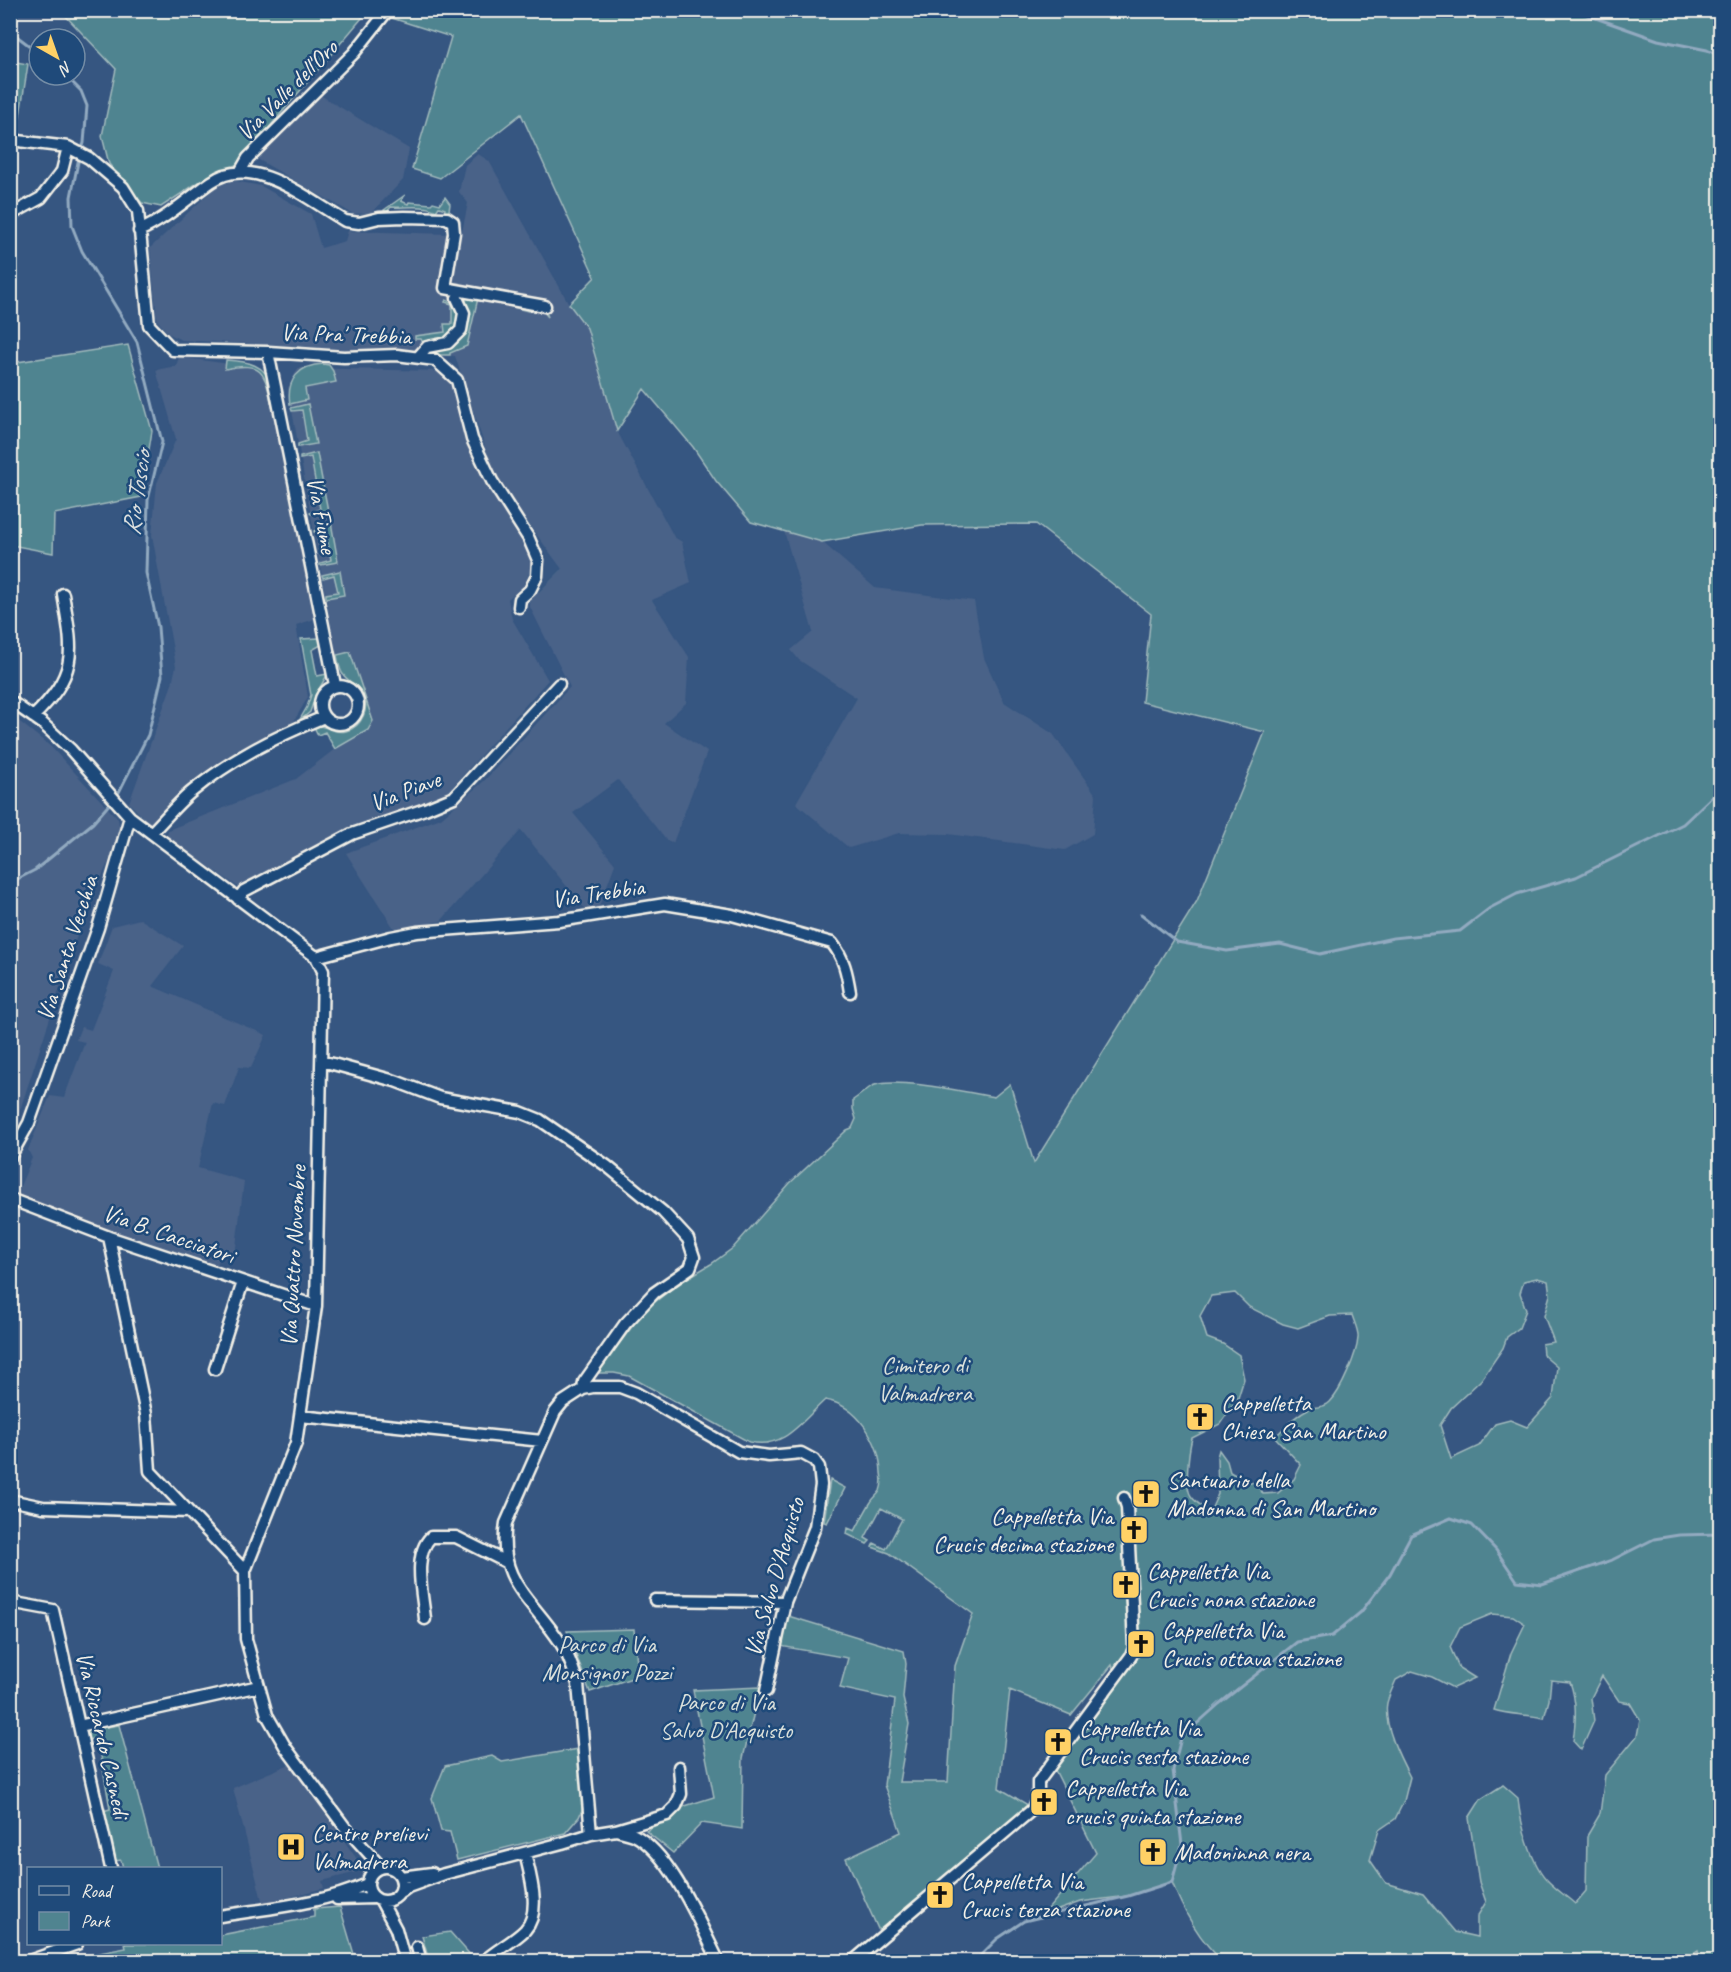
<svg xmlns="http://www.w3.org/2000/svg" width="1731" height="1972" viewBox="0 0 1731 1972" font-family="Caveat,sans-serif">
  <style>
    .built { fill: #496288 }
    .green { fill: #508490; stroke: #a2babc; stroke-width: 1.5; fill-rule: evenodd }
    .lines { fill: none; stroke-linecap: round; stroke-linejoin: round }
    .stream { stroke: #92aac0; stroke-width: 3 }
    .minor-casing { stroke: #f4f1e8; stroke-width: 15 }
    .minor { stroke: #1f4a7a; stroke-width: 10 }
    .labels { text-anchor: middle; stroke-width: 5; stroke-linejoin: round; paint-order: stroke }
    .street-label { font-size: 24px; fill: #f4f1e8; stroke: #1f4a7a }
    .park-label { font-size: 24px; fill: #dbe1db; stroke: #1f4a7a }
    .poi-label { font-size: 24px; fill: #f4f1e8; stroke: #1f4a7a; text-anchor: start }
    .water-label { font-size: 26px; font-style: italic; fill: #dcdfde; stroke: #1f4a7a }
  </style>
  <rect width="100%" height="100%" fill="#365681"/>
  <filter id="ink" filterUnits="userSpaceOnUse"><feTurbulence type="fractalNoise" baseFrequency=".0167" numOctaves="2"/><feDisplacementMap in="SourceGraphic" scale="12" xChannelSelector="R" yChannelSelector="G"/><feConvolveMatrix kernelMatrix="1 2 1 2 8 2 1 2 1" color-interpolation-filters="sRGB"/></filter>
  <g filter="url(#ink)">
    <path class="built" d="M320 95 409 149 403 180 371 213 353 214 259 160 260 152Z
      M478 154 489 161 569 304 587 328 617 431 674 537 682 542 691 583 652 600 689 657 686 703 664 723 707 752 673 843 666 840 618 780 573 813 615 864 599 907 586 910 521 830 441 921 395 930 346 853 441 818 484 781 570 687 530 607V601L562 569 506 493 491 465 455 356 181 340 168 333 157 320 150 248 218 185 235 181 261 186 311 214 321 248 345 241 348 231 449 234 450 291 468 203 459 192 465 165Z
      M179 357 258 368 269 379 315 619 296 625 308 697 294 721 190 785 152 826 129 803 172 684 176 666 152 535 157 483 176 439 156 370 176 366Z
      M298 368 440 371 450 382 466 442 516 520 531 552V568L524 585 508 599 512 619 548 680 445 795 353 826 241 889 167 837 168 830 296 779 335 749 368 730 373 721 350 653 336 654 288 388Z
      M784 531 822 542 875 588 974 601 984 658 1004 702 1053 734 1096 795 1093 834 1065 850 948 834 899 833 849 848 796 803 857 698 799 660 791 650 813 632Z
      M11 715 50 746 118 819 121 834 81 923 19 1113 11 1132Z
      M140 919 183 946 152 986 266 1035 251 1068 239 1067 225 1106 213 1103 198 1168 244 1181 235 1255 219 1256 217 1269 16 1196 32 1158 28 1150 50 1096 64 1098 85 1042 76 1040 81 1027 91 1030 114 971 98 964 112 926Z
      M290 1764 359 1862 357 1872 322 1881 324 1888 263 1904 233 1788Z"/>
    <path class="green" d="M61 11H368L238 164 202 180 161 207 142 203 109 164 102 136 116 69Z
      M370 11H1720V1961H1701L1698 1951 1687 1958 1686 1962 1223 1961C1201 1943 1182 1909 1172 1882L1128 1896 1080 1902 1042 1916 1096 1853 1054 1768 1135 1655 1142 1636 1129 1593 1124 1592 1129 1640 1126 1655 1114 1674 1112 1665 1071 1715 1010 1690 999 1788 1028 1805 879 1931 846 1858 901 1832 884 1785 895 1700 840 1688 848 1658 780 1646 785 1615 904 1651 906 1664 903 1698 909 1724 899 1782H948L955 1666 973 1614 889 1553 872 1547 874 1543 886 1549 902 1519 881 1508 865 1538 870 1541 867 1544 847 1534 848 1528 855 1531C860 1522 865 1511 871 1502 873 1498 878 1495 880 1491 882 1486 882 1478 881 1473 880 1441 857 1405 825 1400 801 1422 784 1450 749 1442L629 1376 614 1373H597L634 1324 650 1306 679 1283 711 1264 733 1248 790 1183 847 1130 852 1128 856 1119 853 1109V1100C859 1096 866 1090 872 1086 893 1076 970 1093 994 1097L1010 1084 1034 1163 1197 901 1265 732 1142 702 1151 614 1036 524 922 525 822 542 751 522 716 481 693 447 644 389 617 431 587 328 569 304 595 277 521 114 440 178 412 169 451 37ZM1537 1278 1548 1281 1550 1295 1544 1316 1554 1342 1542 1344 1543 1355 1557 1367 1553 1398 1527 1427 1510 1420 1495 1424 1479 1446 1451 1459 1440 1425 1451 1408 1481 1380 1503 1348 1507 1337 1519 1328 1526 1310 1520 1293 1524 1281ZM1235 1293 1249 1307 1283 1324 1298 1328 1330 1316 1352 1315C1354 1322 1359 1331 1358 1338 1357 1354 1341 1391 1330 1402 1323 1409 1315 1406 1308 1409 1295 1415 1285 1427 1275 1437L1301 1465 1294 1479 1278 1493 1263 1494 1257 1484 1246 1481 1230 1472 1227 1461 1219 1450 1217 1457 1218 1494 1210 1512C1204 1508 1195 1502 1191 1496 1184 1486 1189 1450 1192 1438L1220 1424 1238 1398 1244 1379 1239 1355 1223 1344 1207 1338 1200 1316 1211 1296ZM1492 1614 1513 1616 1525 1624 1511 1653 1494 1710C1507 1715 1528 1714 1544 1718L1549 1700 1551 1680 1570 1682C1577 1702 1576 1720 1573 1741L1581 1750 1594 1721 1591 1698 1602 1676 1619 1701 1630 1703 1640 1720 1637 1736 1605 1775 1600 1814 1587 1836 1586 1891 1575 1904C1566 1896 1557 1890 1549 1882 1531 1865 1520 1822 1518 1798L1503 1785 1481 1799 1469 1818 1479 1882 1486 1902 1477 1917V1937L1455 1932 1423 1894 1386 1883 1370 1860 1379 1830 1395 1819 1404 1801 1410 1777C1400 1758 1383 1725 1387 1703 1389 1695 1393 1687 1396 1680L1412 1671 1432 1677 1453 1688 1475 1678 1459 1668 1450 1647 1460 1627Z
      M10 61 28 64 18 128 11 126Z
      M405 195 401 201 408 204 409 202 431 204 433 202 440 204 445 197 450 204 449 211 442 216 445 209 439 207 436 211C424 204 404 208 391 207L385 214 384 210Z
      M465 297 545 309 548 317 543 311H528L478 298 467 346 450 353V355H431V352C463 347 475 328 465 297Z
      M446 300 454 303 458 310 456 328 449 337 423 343 421 339H415V336L445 332 444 324H452V304L445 302Z
      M128 345 152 431 141 497 54 514 53 553 11 545V363Z
      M226 360C246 361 267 364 272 387 274 395 276 399 272 406 265 372 262 361 225 369Z
      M323 364 329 365 333 371 336 382 305 388 307 400 290 404C286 380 299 365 323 364Z
      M308 404 316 444 298 447V444L307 441 302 410 292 411 291 408Z
      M317 453 328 511 311 514 310 513 320 509 311 457 300 459V457Z
      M331 522 338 562 320 565V563L331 560 326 531 314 532V531Z
      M340 571 344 595 326 598V594L338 592 334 575 323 578 322 575Z
      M319 638 321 645 312 650 317 676 327 674 326 677 316 694 310 712 299 721 307 707 311 695 301 639Z
      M350 652 373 721 368 730 335 749 325 732 318 735 314 727 302 733 301 731C307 729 313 726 319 726 329 727 336 734 346 731 362 727 371 707 362 693 357 685 347 681 342 673 339 667 338 661 337 655Z
      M830 1480 845 1488 827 1523 824 1522Z
      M634 1629 638 1676 590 1692 567 1631Z
      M760 1687 743 1758 742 1829 702 1823 673 1853 646 1831 685 1806 714 1797 693 1690Z
      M119 1725 157 1868H123L121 1860 114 1861 103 1811 110 1809 98 1738 87 1740 88 1730Z
      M578 1749 582 1810 579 1817 565 1833 457 1860 450 1832 441 1831 432 1798 445 1766 492 1756 502 1762Z
      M340 1907 356 1961H71L84 1956 126 1948 125 1944H220L221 1935 314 1917V1909Z
      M450 1932 473 1958 471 1961H429L422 1936Z"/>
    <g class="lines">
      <path class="stream" d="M1573 10 1658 40 1707 50 1720 56
        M10 31 39 53
        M10 883 35 870 93 823 118 794 148 735 162 676 158 627 146 573 148 500 162 442 137 342 82 251 72 226 71 197 78 162 84 143 87 106 81 91 65 75
        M1141 914 1177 942 1227 951 1280 944 1320 954 1393 938 1460 931 1490 908 1517 894 1576 877 1683 824 1720 789
        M974 1962 997 1939 1024 1921 1128 1896 1172 1882 1182 1845 1173 1770 1181 1738 1219 1704 1297 1642 1332 1636 1361 1612 1390 1574 1411 1535 1451 1518 1472 1525 1496 1550 1517 1581 1542 1584 1612 1560 1654 1539 1679 1535 1720 1534"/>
      <g class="minor-casing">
        <path id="minor" d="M10 140 68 147 89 158 123 187 138 211 149 325 173 350 268 352 344 357 397 355 435 360 457 380 472 439 492 481 529 539 538 560 537 576 530 590 520 599 519 607
          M240 172 248 158 354 53 388 10
          M10 215 41 198 62 171 68 147
          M139 231C166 219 187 199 211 182 252 152 309 200 345 221L359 223 379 218 404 217 447 218 453 222 454 233 445 288 545 306
          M268 352 335 685
          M418 357 427 347 448 343 461 330 464 313 457 298
          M320 705a19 19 0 1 1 38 0a19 19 0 1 1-38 0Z
          M10 701 42 723 71 750 130 817 316 957 323 971 316 1306 296 1443 245 1571 246 1639 267 1715 286 1748 344 1826 381 1867
          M33 717C79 672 73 653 63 594
          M151 833C164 820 176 805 190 793 231 759 275 737 324 717
          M238 899 244 891 352 834 425 809 454 797 559 684
          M316 957 391 937 417 932 559 921 665 904 732 915 832 943C844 958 847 973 850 992
          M322 1061 395 1081 440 1098 520 1112 540 1120 607 1166 663 1212 688 1239 694 1257 690 1268 654 1293 625 1324 584 1382 583 1389
          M10 1157 29 1123 98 928 130 817
          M10 1199 109 1237 316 1306
          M109 1237 146 1414 150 1471 245 1571
          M215 1369 243 1282
          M300 1416 542 1441
          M10 1500 43 1507 189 1512
          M655 1600 785 1602
          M10 1602 53 1610 111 1868
          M425 1619C423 1596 412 1555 431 1537H456L506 1562
          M79 1726 259 1686
          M616 1830C622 1831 628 1833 634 1835 671 1853 701 1926 719 1962
          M591 1834 578 1684C573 1669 569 1655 560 1642 532 1599 497 1581 506 1523L555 1412 563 1402 583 1389 593 1387H620L636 1393 739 1452 769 1456 801 1453 814 1460 819 1467 821 1485 815 1527 785 1602 766 1691
          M368 1884a17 17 0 1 1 34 0a17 17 0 1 1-34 0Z
          M401 1877 432 1873
          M400 1893 408 1887 444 1874 562 1843 591 1834 616 1830 667 1815 676 1806 681 1794 679 1767
          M337 1899 374 1898
          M381 1901 396 1929 405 1962
          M220 1916C269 1908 322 1904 367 1884
          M417 1947 421 1962
          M26 1962 77 1944
          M483 1962C496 1950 513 1942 525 1930 542 1912 530 1875 525 1853
          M673 1962 677 1960 682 1962
          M852 1962 1033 1809 1038 1797V1782L1131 1656 1134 1648 1133 1624 1127 1507 1124 1498"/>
      </g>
      <use href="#minor" class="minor"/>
    </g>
  </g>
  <defs>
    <g id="church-square" transform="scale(1.5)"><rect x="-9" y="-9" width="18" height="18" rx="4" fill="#ffd166" stroke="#1f4a7a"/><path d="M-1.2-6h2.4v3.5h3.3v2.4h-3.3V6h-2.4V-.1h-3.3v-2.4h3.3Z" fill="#111"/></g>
    <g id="hospital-square" transform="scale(1.5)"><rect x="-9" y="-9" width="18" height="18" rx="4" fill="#ffd166" stroke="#1f4a7a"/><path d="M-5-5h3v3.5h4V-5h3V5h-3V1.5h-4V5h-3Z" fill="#111"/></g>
  </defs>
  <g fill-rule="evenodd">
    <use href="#church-square" x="1200" y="1417"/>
    <use href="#church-square" x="1146" y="1494"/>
    <use href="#church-square" x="1134" y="1530"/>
    <use href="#church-square" x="1126" y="1585"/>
    <use href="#church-square" x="1141" y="1644"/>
    <use href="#church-square" x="1058" y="1742"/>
    <use href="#church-square" x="1044" y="1802"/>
    <use href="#hospital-square" x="291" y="1847"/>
    <use href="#church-square" x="1153" y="1852"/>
    <use href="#church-square" x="940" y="1895"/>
  </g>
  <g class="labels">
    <g class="street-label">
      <text transform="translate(287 90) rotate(-45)" y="8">Via Valle dell'Oro</text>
      <text transform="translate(346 334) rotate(2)" y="8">Via Pra' Trebbia</text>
      <text transform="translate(322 515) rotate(79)" y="8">Via Fiume</text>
      <text transform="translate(405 791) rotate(-21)" y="8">Via Piave</text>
      <text transform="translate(598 893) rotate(-8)" y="8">Via Trebbia</text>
      <text transform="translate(67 948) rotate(-72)" y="8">Via Santa Vecchia</text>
      <text transform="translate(169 1234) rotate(19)" y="8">Via B. Cacciatori</text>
      <text transform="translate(293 1256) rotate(-87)" y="8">Via Quattro Novembre</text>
      <text transform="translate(774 1577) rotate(-74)" y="8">Via Salvo D'Acquisto</text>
      <text transform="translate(103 1735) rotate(77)" y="8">Via Riccardo Casnedi</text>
    </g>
    <g class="park-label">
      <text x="925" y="1373">Cimitero di<tspan x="925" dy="28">Valmadrera</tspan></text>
      <text x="607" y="1652">Parco di Via<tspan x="607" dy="28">Monsignor Pozzi</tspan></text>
      <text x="726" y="1710">Parco di Via<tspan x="726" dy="28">Salvo D'Acquisto</tspan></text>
    </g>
    <g class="poi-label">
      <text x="1221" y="1411">Cappelletta<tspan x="1221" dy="28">Chiesa San Martino</tspan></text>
      <text x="1167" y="1488">Santuario della<tspan x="1167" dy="28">Madonna di San Martino</tspan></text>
      <text x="1113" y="1524" text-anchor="end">Cappelletta Via<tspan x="1113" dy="28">Crucis decima stazione</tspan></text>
      <text x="1147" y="1579">Cappelletta Via<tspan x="1147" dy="28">Crucis nona stazione</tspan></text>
      <text x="1162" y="1638">Cappelletta Via<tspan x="1162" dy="28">Crucis ottava stazione</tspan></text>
      <text x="1079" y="1736">Cappelletta Via<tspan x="1079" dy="28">Crucis sesta stazione</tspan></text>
      <text x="1065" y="1796">Cappelletta Via<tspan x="1065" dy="28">crucis quinta stazione</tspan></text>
      <text x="312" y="1841">Centro prelievi<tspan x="312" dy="28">Valmadrera</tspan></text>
      <text x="1174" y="1860">Madoninna nera</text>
      <text x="961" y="1889">Cappelletta Via<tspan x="961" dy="28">Crucis terza stazione</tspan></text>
    </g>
    <g class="water-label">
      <text transform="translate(136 493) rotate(-82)" y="9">Rio Toscio</text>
    </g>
  </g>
  <rect width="1731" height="1972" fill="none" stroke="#1f4a7a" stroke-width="36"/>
  <rect x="18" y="18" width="1695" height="1936" fill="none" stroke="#f4f1e8" stroke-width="2" filter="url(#ink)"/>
  <rect x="27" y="1867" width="195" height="78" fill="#1f4a7a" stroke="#748da6" stroke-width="1.5"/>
  <rect x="39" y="1886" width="30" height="9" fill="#1f4a7a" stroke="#748da6" stroke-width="1.5"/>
  <text x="81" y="1897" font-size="18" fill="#f4f1e8">Road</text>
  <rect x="39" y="1912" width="30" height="18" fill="#508490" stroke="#748da6" stroke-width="1.5"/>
  <text x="81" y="1927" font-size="18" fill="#f4f1e8">Park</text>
  <g transform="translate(57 57) rotate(140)"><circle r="28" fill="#1f4a7a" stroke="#748da6" stroke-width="1.5"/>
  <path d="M0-4.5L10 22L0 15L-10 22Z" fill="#ffd166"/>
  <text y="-9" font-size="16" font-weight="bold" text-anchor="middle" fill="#f4f1e8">N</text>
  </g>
</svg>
